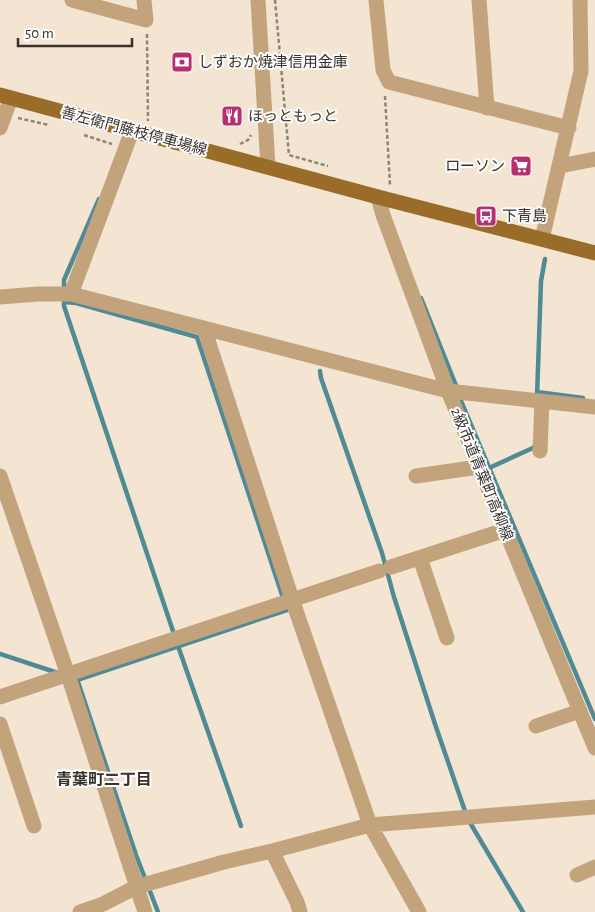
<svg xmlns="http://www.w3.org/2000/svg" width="595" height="912" viewBox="0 0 595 912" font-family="'Alegreya Sans','Noto Sans JP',sans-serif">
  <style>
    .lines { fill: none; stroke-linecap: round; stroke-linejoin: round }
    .stream { stroke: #508a95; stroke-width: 4.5 }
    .path { stroke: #8f8478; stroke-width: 2.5; stroke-dasharray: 4 2.5; stroke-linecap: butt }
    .minor { stroke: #c3a37b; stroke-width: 15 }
    .major { stroke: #996c29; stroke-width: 15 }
    .labels { text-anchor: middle; stroke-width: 4; stroke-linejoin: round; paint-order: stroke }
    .poi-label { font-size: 15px; fill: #38322b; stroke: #fff; text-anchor: start }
    .street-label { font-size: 15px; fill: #38322b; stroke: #fff }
    .neighbourhood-label { font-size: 16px; font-weight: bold; fill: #38322b; stroke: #fff }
  </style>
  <rect width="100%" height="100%" fill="#f4e4d2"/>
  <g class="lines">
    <path class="stream" d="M99 199 64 280V306L178 646 241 826
      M421 298 457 388
      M64 302 76 303 197 337 287 610 77 680
      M320 371 321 378 382 553 394 597 436 727 466 814
      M537 392 583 398
      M459 396 595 719
      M537 397 541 281 545 259
      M489 468 535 447V445
      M0 654 58 673
      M78 682 136 855 158 912
      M469 821 523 912"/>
    <path class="path" d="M275 0 289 155 328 166
      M147 34 148 121
      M385 96 390 185
      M18 118 49 125
      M84 135 112 144
      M240 144 248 140 251 135"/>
    <path class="minor" d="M72 0 146 20 144 0
      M258 0 268 167
      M376 0 383 70 389 82 569 128
      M479 0 487 108
      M0 128 11 98
      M560 166 595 159
      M378 197 383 215 448 391 595 748
      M542 239 581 71 580 0
      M71 294 132 131
      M0 297 38 294H71L448 391 595 407
      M204 328 292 599 370 825 419 912
      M540 451 542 401
      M0 476 68 675 145 912
      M416 476 479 467
      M420 558 447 638
      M391 567 505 530
      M0 697 379 571
      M0 724 34 826
      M536 726 580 711
      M272 851 297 902 300 912
      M577 875 595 867
      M80 912 103 904 136 887 224 862 272 851 370 825 595 807"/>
    <path class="major" d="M0 95 378 197 595 253"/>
  </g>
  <defs>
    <g id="bank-square" transform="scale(1.125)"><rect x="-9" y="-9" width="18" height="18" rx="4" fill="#b52f71" stroke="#fff"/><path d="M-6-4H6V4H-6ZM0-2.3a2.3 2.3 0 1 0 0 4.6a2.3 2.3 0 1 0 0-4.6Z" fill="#fff"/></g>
    <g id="restaurant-square" transform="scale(1.125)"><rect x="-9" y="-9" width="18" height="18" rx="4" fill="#b52f71" stroke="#fff"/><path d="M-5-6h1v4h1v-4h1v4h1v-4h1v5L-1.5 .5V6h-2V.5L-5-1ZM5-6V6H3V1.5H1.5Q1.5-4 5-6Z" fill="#fff"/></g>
    <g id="supermarket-square" transform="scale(1.125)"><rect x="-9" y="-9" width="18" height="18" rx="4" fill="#b52f71" stroke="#fff"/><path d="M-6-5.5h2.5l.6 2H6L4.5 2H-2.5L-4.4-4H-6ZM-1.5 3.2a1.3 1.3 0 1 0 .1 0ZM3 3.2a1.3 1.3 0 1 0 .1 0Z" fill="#fff"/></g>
    <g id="bus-square" transform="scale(1.125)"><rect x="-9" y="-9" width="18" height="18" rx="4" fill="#b52f71" stroke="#fff"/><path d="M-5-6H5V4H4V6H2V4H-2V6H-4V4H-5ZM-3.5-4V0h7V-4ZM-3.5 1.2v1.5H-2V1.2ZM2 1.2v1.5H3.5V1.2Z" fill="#fff"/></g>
  </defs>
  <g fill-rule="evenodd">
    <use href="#bank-square" x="182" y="62"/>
    <use href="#restaurant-square" x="232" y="116"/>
    <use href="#supermarket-square" x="521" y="166"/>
    <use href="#bus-square" x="486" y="216"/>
  </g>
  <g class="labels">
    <g class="poi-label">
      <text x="198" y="67">しずおか焼津信用金庫</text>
      <text x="248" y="121">ほっともっと</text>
      <text x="505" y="171" text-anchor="end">ローソン</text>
      <text x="502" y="221">下青島</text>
    </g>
    <g class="street-label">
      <text transform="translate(134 131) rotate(15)" y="5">善左衛門藤枝停車場線</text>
      <text transform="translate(482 474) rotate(68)" y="5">2級市道青葉町高柳線</text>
    </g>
    <g class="neighbourhood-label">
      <text x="104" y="785">青葉町二丁目</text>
    </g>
  </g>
  <path d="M18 38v8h114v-8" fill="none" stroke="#38322b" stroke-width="2.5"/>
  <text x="25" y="38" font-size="15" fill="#38322b" stroke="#ffffff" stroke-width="4" paint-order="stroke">50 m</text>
</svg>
